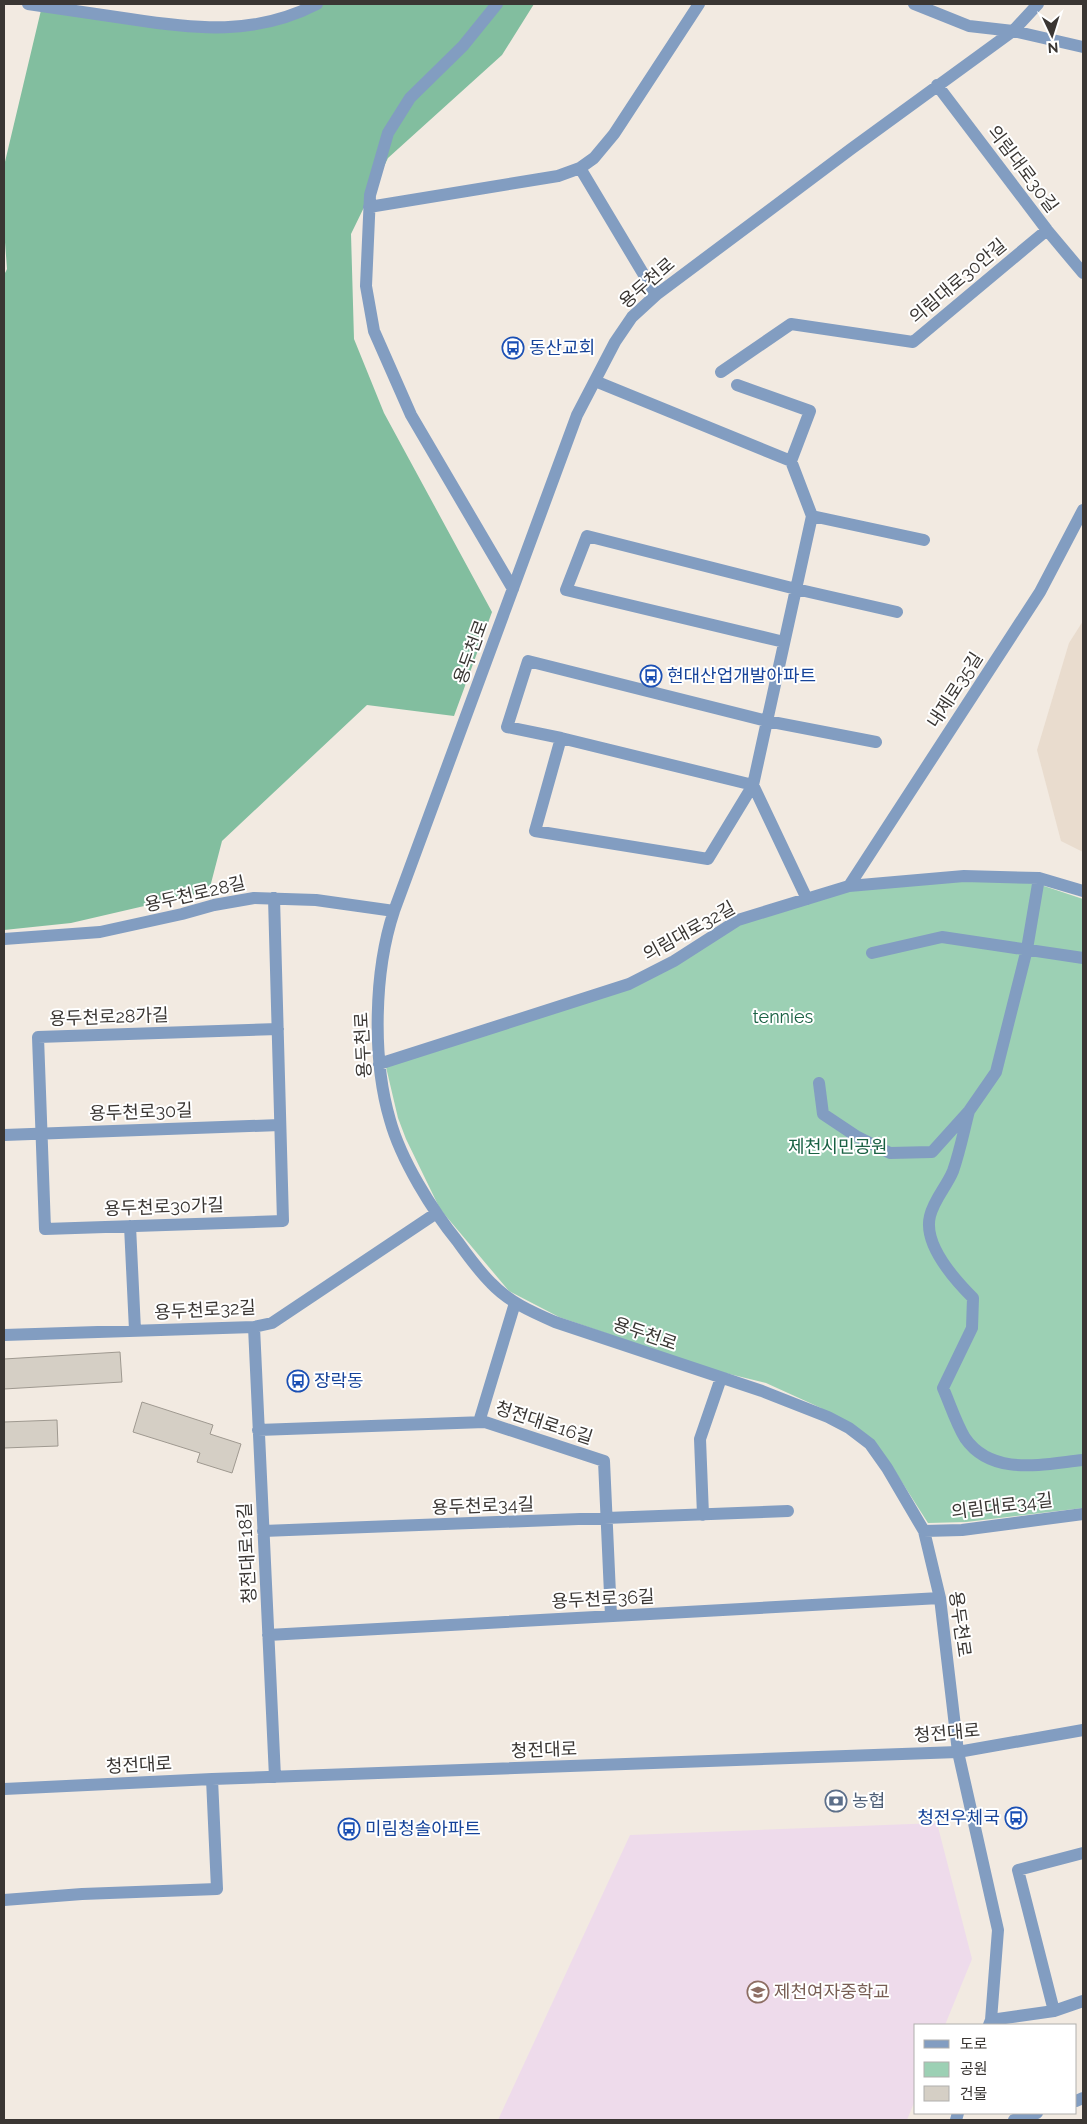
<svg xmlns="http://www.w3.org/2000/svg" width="1087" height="2124" viewBox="0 0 1087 2124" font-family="Raleway,'Noto Sans KR',sans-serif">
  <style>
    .built { fill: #e9dcce }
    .education { fill: #eedbeb }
    .green { fill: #9cd0b4 }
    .forest { fill: #82be9f }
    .building { fill: #d5cfc5; stroke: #9f9990 }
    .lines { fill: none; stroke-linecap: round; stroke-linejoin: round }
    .minor { stroke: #829dc1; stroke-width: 12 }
    .labels { text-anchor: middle; stroke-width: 4; stroke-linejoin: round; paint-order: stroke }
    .street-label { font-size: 18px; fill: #3a3633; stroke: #fff }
    .transit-label { font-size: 18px; fill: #164399; stroke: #fff; text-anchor: start }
    .park-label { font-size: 18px; fill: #196143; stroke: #fff }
    .service-label { font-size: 18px; fill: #4e5e75; stroke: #fff; text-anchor: start }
    .education-label { font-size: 18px; fill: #785e54; stroke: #fff; text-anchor: start }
  </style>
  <rect width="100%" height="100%" fill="#f2eae1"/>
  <path class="built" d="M1083 621V852L1061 841 1037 750 1069 643Z"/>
  <path class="education" d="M937 1823 972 1959 945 2025H916V2098L907 2120H498L630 1835Z"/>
  <path class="green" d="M964 876 1038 884 1083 899V1508L966 1522 928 1523 891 1465 821 1408 766 1383 713 1370 559 1317 509 1291 440 1209 406 1139 398 1118 386 1067 629 984 738 920 849 886Z"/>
  <path class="forest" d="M317 4H534L502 55 388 158 351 234 354 339 384 413 492 612 454 716 367 705 222 841 209 891 71 923 4 930V275L7 269 4 229V166L42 6 224 29Z"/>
  <path class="building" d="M120 1352 122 1382 4 1389V1359Z
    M142 1402 213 1425 210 1434 241 1444 232 1473 197 1462 200 1453 133 1432Z
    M57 1420 58 1446 4 1448V1422Z"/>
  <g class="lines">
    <path class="minor" d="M28 4C62 9 96 14 130 19 196 29 255 36 317 4
      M497 4 463 46 410 98 388 133 370 195 366 286 374 331 411 415 513 589
      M914 4 969 26 1013 31 1083 47
      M937 85 1047 230 1083 273
      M580 168 656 295
      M369 207 558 176 580 168 594 158 614 134 699 4
      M721 372 791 324 913 342 1047 230
      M595 381 791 461 812 516 753 785 561 738 535 831 708 859 753 785 807 899
      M737 385 810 411 791 461
      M812 516 924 540
      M784 642 566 590 587 536 796 589 897 612
      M561 738 507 727 528 661 767 721 876 742
      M849 886 1040 592 1083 510
      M274 898 283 1221 45 1229 38 1037 278 1029
      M4 939 100 932 182 914 214 905 254 898 316 900 394 911
      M872 953 942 937 1083 958
      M379 1064 629 984 674 961 738 920 849 886 964 876 1039 878 1083 891
      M819 1083 823 1114 856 1136 890 1153 932 1152 969 1111 996 1072 1027 949 1039 878
      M969 1111C964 1130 960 1151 953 1171 947 1186 934 1199 930 1216 923 1244 954 1279 973 1298L972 1328 943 1388C950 1404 956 1423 965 1438 992 1477 1043 1464 1083 1460
      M4 1135 280 1125
      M130 1226 135 1330
      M254 1327 275 1777
      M4 1335 254 1327 272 1323 435 1214
      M479 1422 515 1303
      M258 1430 485 1422 604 1461 611 1616
      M703 1515 700 1439 721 1378
      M263 1531 788 1511
      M924 1531 962 1530 1083 1514
      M268 1635 940 1598
      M4 1789 212 1779 958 1752 1083 1730
      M4 1900 82 1894 217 1889 212 1779
      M1054 2011 1018 1870 1083 1853
      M991 2020 1054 2011 1083 2001
      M989 2025 991 2020 998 1930 958 1752 940 1598 924 1531 887 1468 870 1444 849 1428 828 1417 762 1391 555 1322C532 1312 509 1302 491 1283 479 1271 468 1256 458 1242 432 1210 401 1160 390 1120 372 1059 374 971 394 911L577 415 615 342 632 317 656 295 851 149 1013 31 1038 4
      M1076 2101 1083 2098
      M956 2120 958 2113
      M1014 2120 1037 2113"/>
  </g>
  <defs>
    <g id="bus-ring" transform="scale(1.125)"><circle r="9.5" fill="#fff" stroke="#1a4fb4" stroke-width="1.5"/><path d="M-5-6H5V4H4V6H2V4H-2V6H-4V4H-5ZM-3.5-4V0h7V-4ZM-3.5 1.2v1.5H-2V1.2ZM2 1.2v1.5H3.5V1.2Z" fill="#1a4fb4"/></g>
    <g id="bank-ring" transform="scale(1.125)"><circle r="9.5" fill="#fff" stroke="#5c6f8a" stroke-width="1.5"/><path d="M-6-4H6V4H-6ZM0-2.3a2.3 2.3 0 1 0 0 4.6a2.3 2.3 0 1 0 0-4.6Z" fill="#5c6f8a"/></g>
    <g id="school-ring" transform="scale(1.125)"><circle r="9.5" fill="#fff" stroke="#8d6e63" stroke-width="1.5"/><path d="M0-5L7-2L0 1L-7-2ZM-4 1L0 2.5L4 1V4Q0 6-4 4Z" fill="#8d6e63"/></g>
  </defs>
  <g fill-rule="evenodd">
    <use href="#bus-ring" x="513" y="348"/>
    <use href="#bus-ring" x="651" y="676"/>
    <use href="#bus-ring" x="298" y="1381"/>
    <use href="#bank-ring" x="836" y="1801"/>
    <use href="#bus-ring" x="1016" y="1818"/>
    <use href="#bus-ring" x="349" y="1829"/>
    <use href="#school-ring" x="758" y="1992"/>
  </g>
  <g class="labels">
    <g class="street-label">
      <text transform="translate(1023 169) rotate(53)" y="6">의림대로30길</text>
      <text transform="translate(958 281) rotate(-40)" y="6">의림대로30안길</text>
      <text transform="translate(647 283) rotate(-41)" y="6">용두천로</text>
      <text transform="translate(471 652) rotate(-70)" y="6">용두천로</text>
      <text transform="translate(955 690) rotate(-57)" y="6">내제로35길</text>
      <text transform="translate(195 894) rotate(-13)" y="6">용두천로28길</text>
      <text transform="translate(689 931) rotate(-29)" y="6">의림대로32길</text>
      <text transform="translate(109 1017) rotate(-2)" y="6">용두천로28가길</text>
      <text transform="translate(363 1045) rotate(-93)" y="6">용두천로</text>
      <text transform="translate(141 1112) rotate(-2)" y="6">용두천로30길</text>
      <text transform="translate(164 1207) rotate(-2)" y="6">용두천로30가길</text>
      <text transform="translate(205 1310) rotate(-3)" y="6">용두천로32길</text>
      <text transform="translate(645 1334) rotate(19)" y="6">용두천로</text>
      <text transform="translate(544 1423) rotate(18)" y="6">청전대로16길</text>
      <text transform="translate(483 1506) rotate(-2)" y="6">용두천로34길</text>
      <text transform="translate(1002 1506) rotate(-7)" y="6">의림대로34길</text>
      <text transform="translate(247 1553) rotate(-93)" y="6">청전대로18길</text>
      <text transform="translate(603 1599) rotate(-3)" y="6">용두천로36길</text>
      <text transform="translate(960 1624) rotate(82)" y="6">용두천로</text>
      <text transform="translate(947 1733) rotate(-5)" y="6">청전대로</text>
      <text transform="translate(544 1750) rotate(-2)" y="6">청전대로</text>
      <text transform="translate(139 1765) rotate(-3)" y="6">청전대로</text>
    </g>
    <g class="transit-label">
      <text x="529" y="354">동산교회</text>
      <text x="667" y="682">현대산업개발아파트</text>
      <text x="314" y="1387">장락동</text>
      <text x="1000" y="1824" text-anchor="end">청전우체국</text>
      <text x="365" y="1835">미림청솔아파트</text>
    </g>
    <g class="park-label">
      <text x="783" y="1023">tennies</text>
      <text x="838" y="1153">제천시민공원</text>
    </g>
    <g class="service-label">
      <text x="852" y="1807">농협</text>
    </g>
    <g class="education-label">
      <text x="774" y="1998">제천여자중학교</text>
    </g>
  </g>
  <rect width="1087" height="2124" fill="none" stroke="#3a3633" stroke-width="10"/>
  <rect x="914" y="2024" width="162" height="90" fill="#ffffff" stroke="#b0afad"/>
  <rect x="924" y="2040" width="25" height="8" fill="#829dc1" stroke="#b0afad"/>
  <text x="960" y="2049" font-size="15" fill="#3a3633">도로</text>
  <rect x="924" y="2062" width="25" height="15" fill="#9cd0b4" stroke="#b0afad"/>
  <text x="960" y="2074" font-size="15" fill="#3a3633">공원</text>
  <rect x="924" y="2086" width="25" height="15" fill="#d5cfc5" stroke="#b0afad"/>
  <text x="960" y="2099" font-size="15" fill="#3a3633">건물</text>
  <g transform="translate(1052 35) rotate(176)" stroke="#ffffff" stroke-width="4" paint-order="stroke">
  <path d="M0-4L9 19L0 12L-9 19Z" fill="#3a3633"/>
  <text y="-8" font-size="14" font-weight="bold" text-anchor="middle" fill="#3a3633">N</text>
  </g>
</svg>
